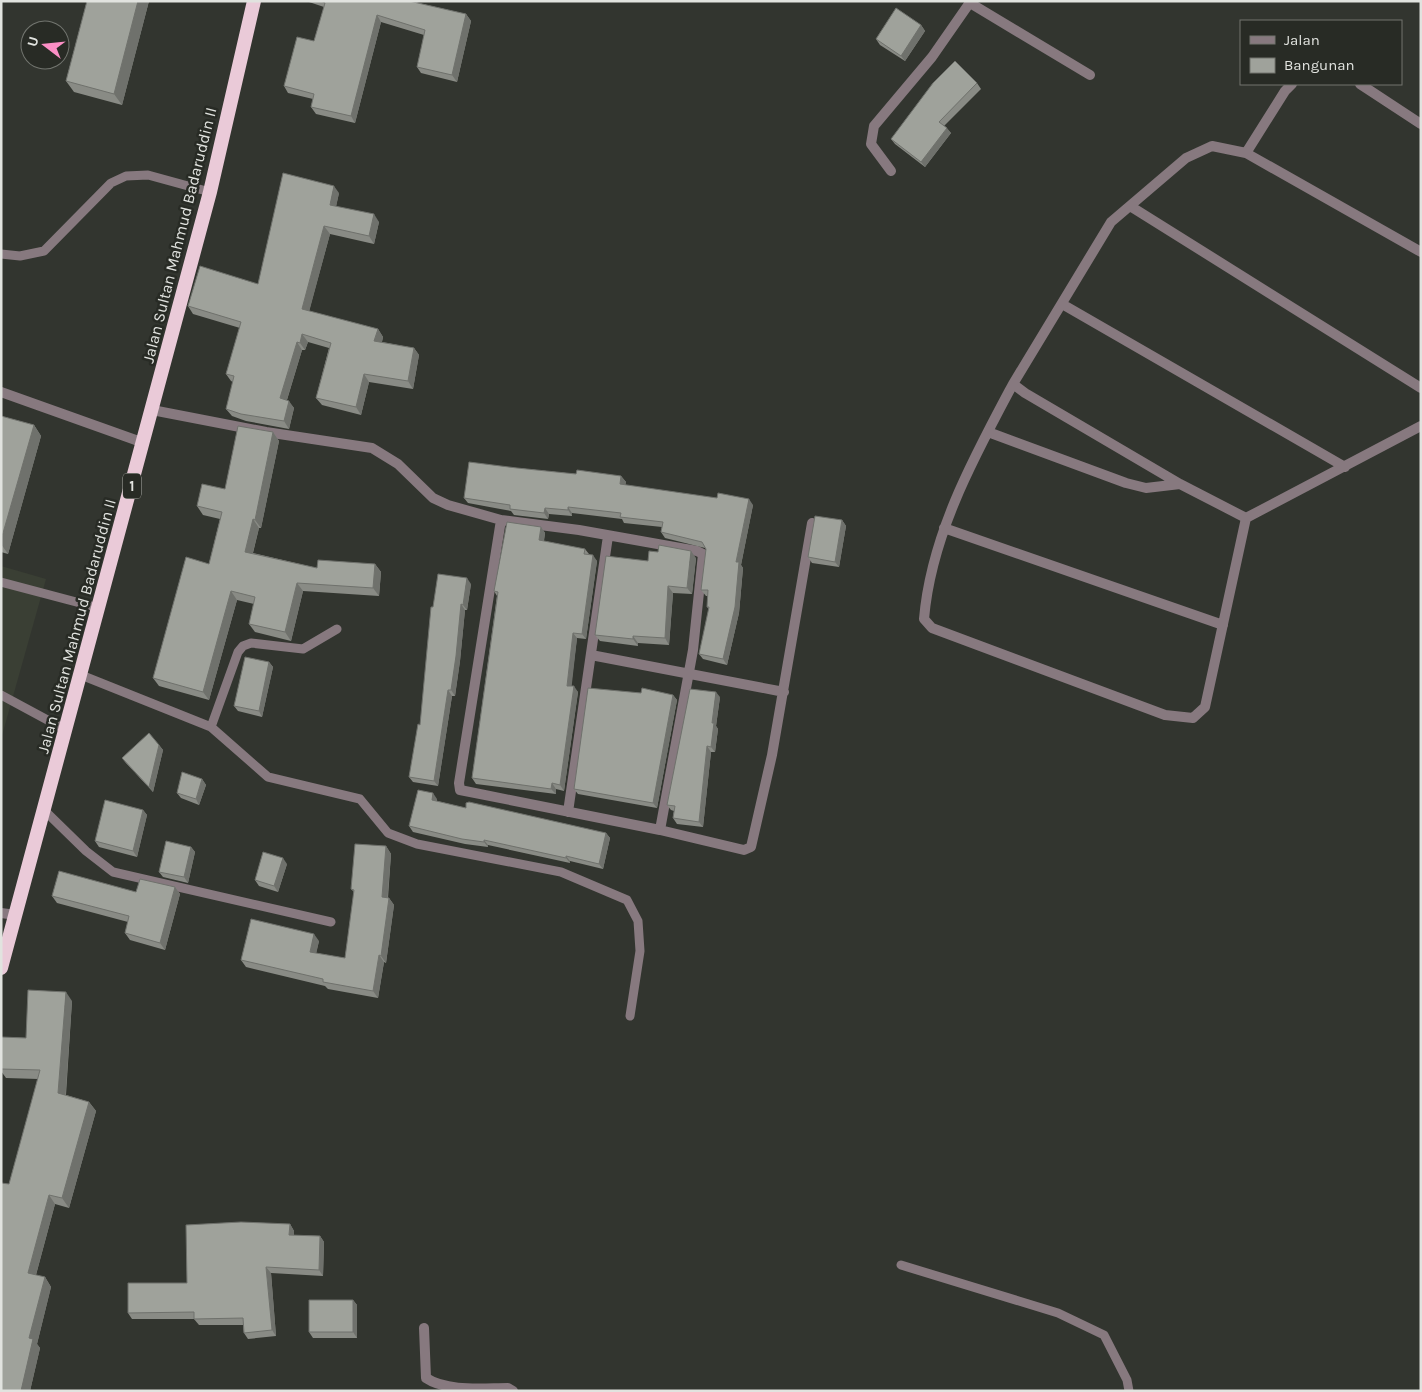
<svg xmlns="http://www.w3.org/2000/svg" width="1422" height="1392" viewBox="0 0 1422 1392" font-family="Karla,sans-serif">
  <style>
    .built { fill: #3a3f34 }
    .lines { fill: none; stroke-linecap: round; stroke-linejoin: round }
    .service { stroke: #87797f; stroke-width: 9 }
    .minor { stroke: #87797f; stroke-width: 10 }
    .trunk { stroke: #eacad8; stroke-width: 14 }
    .wall { fill: #898b85 }
    .shaded-wall { fill: #6f716c }
    .building { fill: #9fa29b; stroke: #6f716c }
    .labels { text-anchor: middle; stroke-width: 5; stroke-linejoin: round; paint-order: stroke }
    .shield { fill: #282b25; stroke: #aaaca7; stroke-width: 1 }
    .shield-label { font-size: 15px; font-weight: bold; fill: #e1e3df }
    .street-label { font-size: 16px; fill: #e1e3df; stroke: #282b25 }
  </style>
  <rect width="100%" height="100%" fill="#32352f"/>
  <path class="built" d="M1 566 46 579 1 739Z"/>
  <g class="lines">
    <path class="service" d="M1 254 20 256 44 251 111 183 126 176 148 175 210 192
      M1 582 99 608
      M81 675 211 727 268 777 360 799 388 833 417 844 561 872 627 900 638 921 640 951 630 1016
      M1 695 66 730
      M211 727 238 652 243 646 251 643 303 649 337 629
      M44 810 86 851 113 872 331 922
      M901 1265 1058 1313 1104 1335 1127 1380 1129 1391"/>
    <path class="minor" d="M970 3 1090 75
      M1360 84 1421 124
      M1246 153 1285 91 1292 84
      M891 171 871 144 874 126 932 57 971 1
      M1130 206 1421 388
      M1421 252 1246 153 1212 146 1186 158 1111 222 1013 384 1025 393 1180 484 1246 518 1421 426
      M1062 304 1345 467
      M1013 384C974 457 931 535 924 619L932 628 1165 715 1193 718 1205 707 1246 518
      M1 392 144 443
      M152 410 266 432 372 448 398 464 433 498 448 505 501 520 579 530 697 551 703 554 693 650 660 830
      M988 432 1126 483 1146 488 1180 484
      M501 520 459 783 460 790 660 830 744 850 751 847 772 755 812 523
      M944 528 1223 625
      M591 655 784 692
      M568 812 608 536
      M1 913 16 915
      M424 1328 426 1378C447 1392 483 1388 508 1388L513 1391"/>
    <path class="trunk" d="M1 968 210 192 254 1"/>
  </g>
  <path class="wall" d="M87 1H149L122 105 74 92 66 81Z
    M306 1H413L414 2 466 14 471 21 457 82 421 73 417 67 424 35 381 22 355 123 316 114 311 107 313 99 288 93 284 86 314 41 324 7Z
    M921 25 925 31 905 61 880 45 876 39Z
    M977 83 981 89 944 126 951 133 925 167 895 144 891 139Z
    M339 193 336 206 379 222 374 244 330 234 309 311 378 329 383 337 382 342 414 348 419 355 413 389 369 382 361 415 322 405 316 398 329 348 308 342 305 350H302L287 400 294 408 289 429 246 421 232 416 226 409 233 382 231 381 226 374 240 328 193 314 188 306 258 284Z
    M1 416 34 425 41 436 8 554 1 552Z
    M273 432 279 441 261 528H259L253 553 317 568 375 564 381 572 379 596 303 591 291 641 255 632 249 624 254 604 237 600 209 700 159 686 153 678 209 564 220 519 203 515 197 506 225 489Z
    M517 468 576 474 621 476 626 482 625 485 753 505 741 565 743 568 739 613 727 665 703 659 699 654 709 609 707 607 708 596H706L701 590 706 549 705 548 665 538 661 532 662 527 624 523 622 519 572 513V516L549 514 548 519 514 515 511 511 468 503 464 498Z
    M842 520 846 526 839 567 812 563 808 557Z
    M541 527 545 533 544 541 585 549 589 554 597 561 586 639 577 638 571 686 578 692 564 791 556 789V794L476 784 472 778 497 596 494 591Z
    M696 558 692 594 673 593 669 645 638 643V646L600 641 595 635Z
    M471 584 467 610H465L460 661 455 696H452L438 786 413 782 409 777 420 725 433 607Z
    M269 662 273 667 262 717 238 711 234 706Z
    M673 695 677 700 657 808 578 794 574 789Z
    M720 697 716 726 718 729 715 752H711L703 827 677 824 673 818 674 811 671 810 667 805Z
    M159 745 163 750 153 792 126 763 122 758Z
    M202 779 206 785 199 805 181 798 177 793Z
    M437 799V801L466 808 606 833 610 838 603 869 570 861V863L488 845V847L465 844 413 832 409 826Z
    M143 810 147 815 137 857 99 847 95 841Z
    M386 846 391 854 388 898H389L394 905 386 963 384 962 378 998 328 989 325 986 246 967 241 960 319 941 316 953 345 958 354 892 351 889Z
    M191 847 195 852 188 883 163 877 159 872Z
    M287 864 278 892 259 886 255 880Z
    M175 887 180 894 165 950 130 940 125 933 128 922 57 903 52 896 136 892Z
    M72 1001 66 1095 89 1102 96 1111 69 1208 55 1204 36 1275 45 1277 51 1287 37 1344 40 1348 30 1391 9 1184 38 1079 6 1078 1 1071V1037L26 1038Z
    M290 1224 294 1231V1235L320 1236 324 1242 323 1276 271 1273 276 1336 248 1339 244 1333 243 1325H199L194 1319H132L128 1313 187 1283Z
    M353 1300 357 1305V1338H313L309 1332Z"/>
  <path class="shaded-wall" d="M138 1H149L122 105 114 94Z
    M466 14 471 21 457 82 452 75Z
    M377 15 381 22 355 123 351 116Z
    M921 25 925 31 905 61 901 56Z
    M947 128 951 133 925 167 921 162Z
    M334 186 339 193 335 212 330 205Z
    M374 214 379 222 374 244 369 236Z
    M324 226 330 234 308 316 302 309Z
    M378 329 383 337 380 349 374 341Z
    M302 334 308 342 305 350 300 343Z
    M297 342 302 350 285 406 280 398Z
    M414 348 419 355 413 389 408 381Z
    M364 374 369 382 361 415 356 407Z
    M289 401 294 408 289 429 284 421Z
    M34 425 41 436 8 554 1 544V540Z
    M273 432 279 441 261 528 255 520Z
    M621 476 626 482 624 490 620 484Z
    M749 499 753 505 741 565 743 568 739 613 727 665 723 659 736 562Z
    M568 507 572 513V516L568 510Z
    M545 508 549 514 548 519 544 513Z
    M253 519 259 528 251 560 245 552Z
    M842 520 846 526 839 567 835 562Z
    M541 527 545 533 543 545 539 540Z
    M691 551 696 558 692 594 687 588Z
    M593 555 597 561 586 639 582 634Z
    M375 564 381 572 379 596 373 588Z
    M467 578 471 584 467 610 463 605Z
    M297 583 303 591 291 641 285 632Z
    M668 586 673 593 669 645 665 638Z
    M231 591 237 600 209 700 203 692Z
    M461 604 465 610 460 661 455 696 451 690Z
    M573 633 577 638 571 692 567 686Z
    M633 636 638 643V646L633 639Z
    M269 662 273 667 262 717 259 711Z
    M574 686 578 692 564 791 560 785Z
    M448 690 452 696 438 786 434 781Z
    M716 692 720 697 716 726 718 729 715 752 711 747 712 723Z
    M673 695 677 700 657 808 653 803Z
    M159 745 163 750 153 792 149 787Z
    M707 746 711 752 703 827 699 822Z
    M202 779 206 785 199 805 196 799Z
    M552 783 556 789V794L551 789Z
    M433 793 437 799 436 805 432 800Z
    M143 810 147 815 137 857 133 851Z
    M606 833 610 838 603 869 599 864Z
    M484 840 488 845V847L484 842Z
    M386 846 391 854 387 904 382 897Z
    M191 847 195 852 188 883 184 877Z
    M566 856 570 861V863L566 858Z
    M283 858 287 864 278 892 274 886Z
    M175 887 180 894 165 950 160 943Z
    M389 898 394 905 386 963 381 956Z
    M314 934 319 941 315 959 310 952Z
    M379 955 384 962 378 998 373 991Z
    M66 992 72 1001 65 1103 58 1093Z
    M89 1102 96 1111 69 1208 62 1198Z
    M49 1195 55 1204 34 1282 28 1273Z
    M290 1224 294 1231V1241L289 1235Z
    M320 1236 324 1242 323 1276 319 1270Z
    M266 1267 271 1273 276 1336 272 1330Z
    M45 1277 51 1287 37 1344 40 1348 30 1391H21L29 1338Z
    M353 1300 357 1305V1338L353 1332Z"/>
  <path class="building" d="M87 1H138L114 94 66 81Z
    M321 1H409L466 14 452 75 417 67 425 30 377 15 351 116 311 107 314 94 284 86 297 37 314 41 325 3Z
    M896 8 921 25 901 56 876 39Z
    M955 61 977 83 939 122 947 128 921 162 891 139 933 83Z
    M283 173 334 186 330 205 374 214 369 236 324 226 302 309 378 329 374 341 414 348 408 381 364 374 356 407 316 398 331 343 302 334 300 343 297 342 280 398 289 401 284 421 241 414 226 409 234 376 226 374 241 322 188 306 200 266 258 284Z
    M1 416 34 425 1 540Z
    M238 426 273 432 255 520 253 519 245 552 317 568 318 560 375 564 373 588 297 583 285 632 249 624 255 597 231 591 203 692 153 678 186 557 209 564 222 512 197 506 202 484 225 489Z
    M469 462 517 468 576 474 577 470 621 476 620 484 717 498 718 493 749 499 736 562H739L735 607 723 659 699 654 709 607H707L708 590H701L706 549 702 542 661 532 663 522 620 517 621 513 568 507V510L545 508 544 513 510 509V505L464 498Z
    M815 516 842 520 835 562 808 557Z
    M507 522 541 527 539 540 585 549 584 554 593 555 582 634 573 633 567 686H574L560 785 552 783 551 789 472 778 498 592 494 591Z
    M659 545 691 551 687 588 668 586 665 638 633 636V639L595 635 606 556 648 561 649 551 658 552Z
    M438 574 467 578 463 605 461 604 456 656 451 690H448L434 781 409 777 418 724 420 725 431 607H433Z
    M245 657 269 662 259 711 234 706Z
    M588 688 641 693 642 688 673 695 653 803 574 789Z
    M690 689 716 692 712 723H714L711 747 707 746 699 822 673 818 675 806 667 805Z
    M149 733 159 745 149 787 122 758Z
    M182 772 202 779 196 799 177 793Z
    M418 790 433 793 432 800 466 808V803L469 802 606 833 599 864 566 856V858L484 840V842L462 839 409 826Z
    M105 800 143 810 133 851 95 841Z
    M166 841 191 847 184 877 159 872Z
    M355 844 386 846 382 897 389 898 381 956 379 955 373 991 323 982V979L241 960 251 919 314 934 310 952 345 958 354 890 351 889Z
    M263 852 283 858 274 886 255 880Z
    M59 871 136 892 140 879 175 887 160 943 125 933 129 916 52 896Z
    M28 990 66 992 58 1093 89 1102 62 1198 49 1195 28 1273 45 1277 29 1338 33 1339 21 1391H1V1183L9 1184 40 1070 1 1069V1037L26 1038Z
    M241 1222 290 1224 289 1235 320 1236 319 1270 266 1267 272 1330 244 1333 243 1318 194 1319V1312L128 1313V1283H187L186 1225Z
    M309 1300H353V1332H309Z"/>
  <g class="labels">
    <rect class="shield" x="123" y="473.5" width="18" height="25" rx="4"/>
    <g class="shield-label">
      <text x="132" y="491">1</text>
    </g>
    <g class="street-label">
      <text transform="translate(179 235) rotate(-76)" y="6">Jalan Sultan Mahmud Badaruddin II</text>
      <text transform="translate(76 626) rotate(-75)" y="6">Jalan Sultan Mahmud Badaruddin II</text>
    </g>
  </g>
  <rect width="1422" height="1392" fill="none" stroke="#e1e3df" stroke-width="5"/>
  <rect x="1240" y="20" width="162" height="65" fill="#282b25" stroke="#72756f"/>
  <rect x="1250" y="36" width="25" height="8" fill="#87797f" stroke="#72756f"/>
  <text x="1284" y="45" font-size="15" fill="#e1e3df">Jalan</text>
  <rect x="1250" y="58" width="25" height="15" fill="#9fa29b" stroke="#72756f"/>
  <text x="1284" y="70" font-size="15" fill="#e1e3df">Bangunan</text>
  <g transform="translate(45 45) rotate(286)"><circle r="24" fill="#282b25" stroke="#72756f"/>
  <path d="M0-4L9 19L0 12L-9 19Z" fill="#fb8fc5"/>
  <text y="-8" font-size="14" font-weight="bold" text-anchor="middle" fill="#e1e3df">U</text>
  </g>
</svg>
